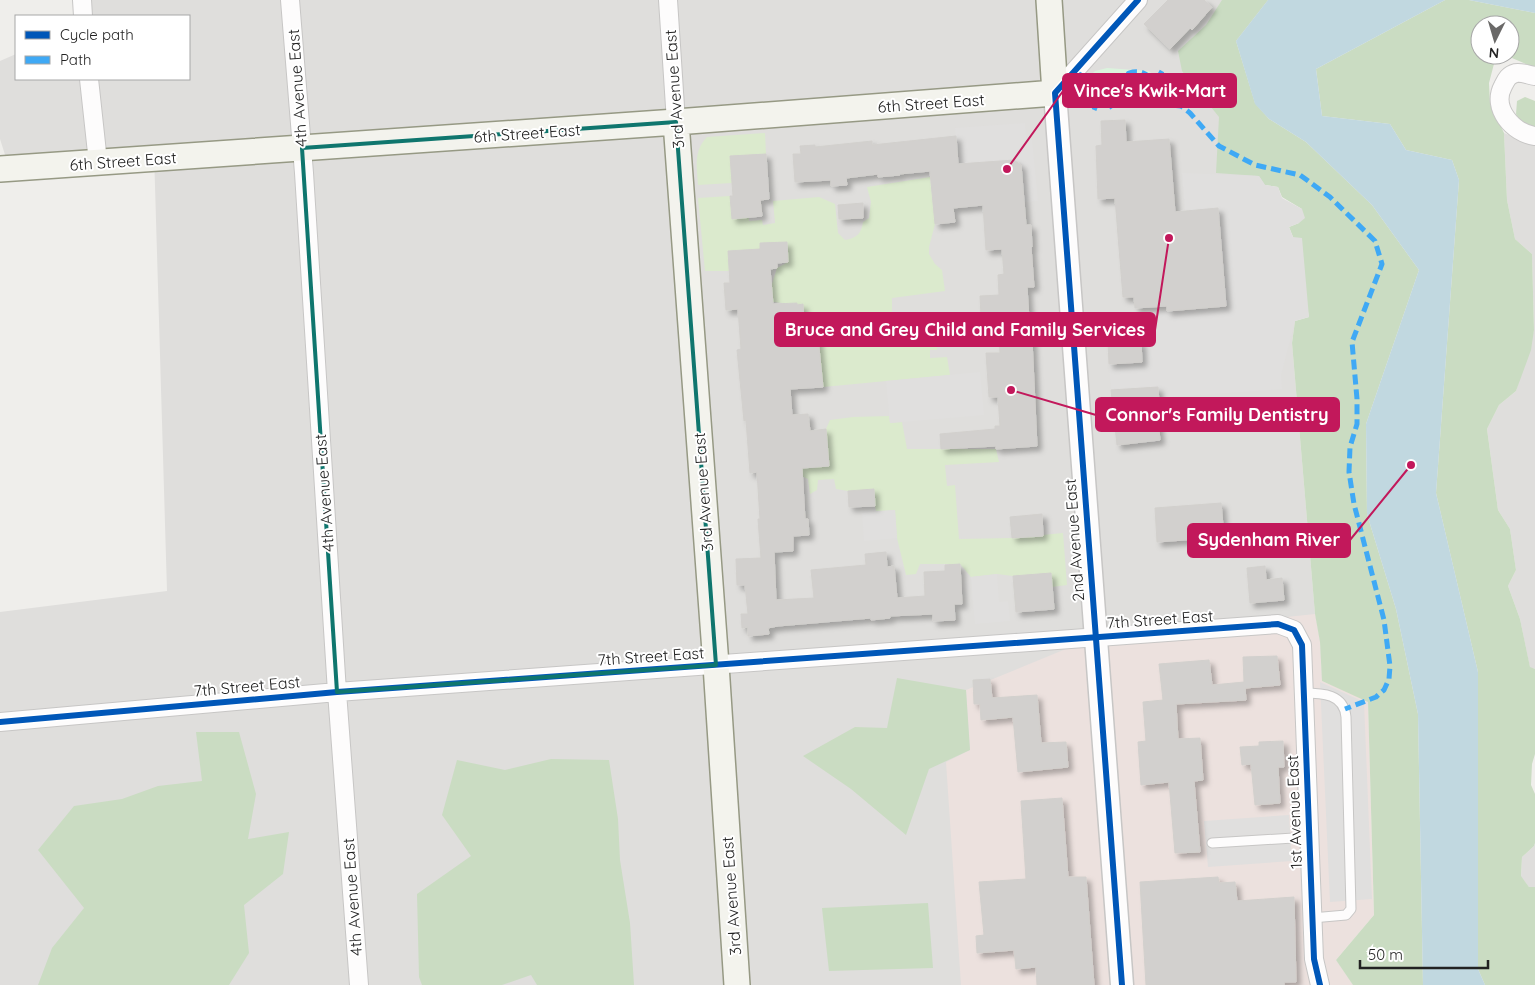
<svg xmlns="http://www.w3.org/2000/svg" width="1535" height="985" viewBox="0 0 1535 985" font-family="Quicksand,sans-serif">
  <style>
    .residential { fill: #dfdedc }
    .commercial { fill: #ece1de }
    .grass { fill: #dbeacd }
    .forest { fill: #cadcc2; fill-rule: evenodd }
    .park { fill: #dbf3dd }
    .parking { fill: #e0dfde }
    .water { fill: #c1d8e0 }
    .building { fill: #d2d0ce; stroke: #d2d0cd; filter: url(#shadow) }
    .lines { fill: none; stroke-linecap: round; stroke-linejoin: round }
    .service-casing { stroke: #c7c6c5; stroke-width: 11 }
    .minor-casing { stroke: #c7c6c5; stroke-width: 20 }
    .tertiary-casing { stroke: #c7c6c5; stroke-width: 25 }
    .secondary-casing { stroke: #969984; stroke-width: 28 }
    .service { stroke: #fdfcfc; stroke-width: 9 }
    .minor { stroke: #fdfcfc; stroke-width: 18 }
    .tertiary { stroke: #fdfcfc; stroke-width: 22 }
    .secondary { stroke: #f3f3ed; stroke-width: 25 }
    .quiet { stroke: #3fa9f5; stroke-width: 5; stroke-dasharray: 10 5; stroke-linecap: butt }
    .cycleway-casing { stroke: #fff; stroke-width: 9 }
    .cycleway { stroke: #0057b8; stroke-width: 6 }
    .marked { fill: none; stroke: #0f766e; stroke-width: 4; stroke-linejoin: round }
    .labels { text-anchor: middle; stroke-width: 4; stroke-linejoin: round; paint-order: stroke }
    .street-label { font-size: 16px; fill: #222; stroke: #fff }
    .leader { fill: none; stroke: #c2185b; stroke-width: 2 }
    .callout-dot { fill: #c2185b; stroke: #fff; stroke-width: 2 }
    .callout { fill: #c2185b; stroke: #c2185b; stroke-width: 2 }
    .callout-label { font-size: 18px; text-anchor: middle; font-weight: bold; fill: #fff }
  </style>
  <defs>
    <filter id="shadow"><feDropShadow dx="4.5" dy="4.5" stdDeviation="2.5" flood-color="#0004"/></filter>
  </defs>
  <rect width="100%" height="100%" fill="#efeeeb"/>
  <path class="residential" d="M79 0H1268L1236 41 1295 321 1292 343 1315 614 1320 642 1336 960 1353 985H0V612L167 591 154 152 7 161 0 139V61L16 54V79H189V16H79Z
    M1504 133 1529 143 1535 144V669L1530 668 1520 619 1508 586 1516 570 1510 529 1498 510 1487 429 1499 405 1516 391 1534 330 1532 254 1515 239 1507 200Z
    M1535 843V887H1529L1521 877 1522 857 1534 846Z"/>
  <path class="commercial" d="M1315 614 1320 642 1322 681 1368 701 1374 915 1336 960 1353 985H961L946 762 970 750 966 690 1095 637Z"/>
  <path class="grass" d="M765 133 766 154 730 156 732 183 698 185C697 168 693 151 707 137Z
    M930 177 935 224 929 247V254L935 264 942 270 945 291 892 298V325L948 319 953 339H937V350H930V358L947 357 950 375 823 387 818 338 800 340 803 305 773 302 771 287 777 268 788 262 787 242 760 243V249L728 251 729 271H705L698 198 730 196 732 218 749 217V221L762 220 763 225 775 223 773 201 819 197 835 204 838 233 845 240C857 238 861 234 863 222L869 218 871 202 867 187Z
    M889 416 890 423 902 422 907 449H996L999 462 945 465 947 486 955 485 959 539 1012 538 1063 533 1067 585 1052 587 1051 573 1013 576 997 574 971 577 960 564H920L916 574 906 575 897 538 895 510 876 511 875 506 848 491 836 489 834 479 818 480 817 490 810 494 808 479 801 476V469L829 466 826 429 830 420 853 417Z"/>
  <path class="forest" d="M1222 0H1268L1236 41 1255 103 1269 119 1306 142 1372 205 1419 270 1366 424 1367 514 1396 609 1418 714 1423 985H1353L1336 960 1374 915 1368 702 1322 681 1320 642 1315 614 1292 343 1295 321 1309 317 1293 237 1289 227 1299 223 1302 209 1282 197 1278 187 1265 185 1259 176 1216 173 1219 117 1182 71 1178 51 1206 25Z
    M1445 0H1469L1535 13V68L1512 58 1495 60 1489 83 1490 104 1504 133 1507 200 1515 239 1532 254 1534 330 1531 350 1516 391 1499 405 1487 429 1498 510 1510 529 1516 570 1508 586 1520 619 1530 667 1535 669V754L1532 764 1531 785 1535 794V843L1534 846 1522 857 1521 876 1529 887H1535V985H1485L1478 969V672L1436 493 1459 180 1452 160 1406 150 1390 124 1322 116 1316 69ZM1480 25H1510V55H1480Z
    M1525 97 1535 101V129L1522 124 1516 114 1517 101Z
    M897 678 966 690 970 750 929 769 906 835 851 789 803 756 855 727 887 728Z
    M196 732H239L256 794 248 839 289 832 283 874 244 905 249 953 229 985H38L52 948 84 908 38 850 74 806 122 799 158 786 202 781Z
    M551 759 609 760 618 819 620 860 630 923 634 985H537L531 975 502 985H422L419 977 417 894 471 856 442 815 457 760 505 770Z
    M928 903 933 968 829 971 822 908Z"/>
  <path class="park" d="M1107 68 1149 71 1161 83 1169 100 1143 103 1084 106 1082 83 1095 71Z"/>
  <path class="parking" d="M1025 123 1026 137 1032 140 1038 201 1024 202 1021 165 1014 160 958 164 955 128Z
    M1182 173 1259 176 1265 185 1278 187 1282 198 1302 209 1305 218 1299 223 1289 227 1293 237 1302 238 1309 317 1295 321 1281 375 1282 389 1159 398 1158 387 1111 389 1109 364 1141 362 1138 313 1226 306 1218 208 1185 211Z
    M980 372 984 415 890 423 886 381Z
    M895 510 897 538 864 541 862 513Z
    M997 574 999 602 1008 601 1010 621 975 624 971 577Z
    M1320 682 1364 702 1372 899 1330 902Z
    M1289 815 1292 861 1208 867 1204 821Z"/>
  <path class="water" d="M1268 0H1445L1316 69 1322 116 1390 124 1406 150 1452 160 1459 180 1436 493 1478 672V969L1485 985H1423L1418 714 1396 609 1367 514 1366 424 1419 270 1372 205 1306 142 1269 119 1255 104 1236 41Z
    M1469 0H1535V13Z"/>
  <path class="building" d="M1168 0H1204L1212 7 1192 30 1190 28 1170 49 1144 24Z
    M1125 120 1126 142 1169 139 1175 212 1218 208 1226 306 1167 311V306L1135 308 1134 297H1123L1115 198 1098 199 1096 146 1102 145 1101 121Z
    M956 136 958 164 1014 160 1021 165 1026 225H1031L1032 247H1031L1034 287H1027L1029 319H1031L1037 446 996 449V446L941 449 940 434 995 429V426H1000L998 397H989L986 353H1000L998 316 981 317 980 296 999 295 998 275 1004 274 1002 249 986 250 983 205 953 208 955 222 935 224 930 171 899 174 900 175 878 177V174L846 178 847 185 831 186V180L795 182 793 154H801L800 146 815 145V147L872 141V145Z
    M766 154 769 199 760 200 762 216 732 219 730 196H733L730 156Z
    M863 203V218L839 219 838 205Z
    M787 242 788 262 777 263V268L770 269 773 304 797 303V305L803 304 805 339 818 338 823 387 790 389 792 415 808 414 810 431 826 429 829 466 802 468 805 519H808L809 535 793 536V551L774 552 776 600 814 598 811 570 866 565 865 554 886 552 887 567 894 566 897 598 925 596 924 572 945 571V565L960 564 962 604H954L955 620 933 621V614L890 616V618L871 620V618L778 626 768 628 769 634 748 636V627L742 628 741 614H748L745 585H737L736 559 761 558 758 519H760L757 472 750 473 746 420 744 421 737 350 741 349 738 309 726 310 724 283H730L728 251 760 249V243Z
    M1141 341 1142 362 1109 364 1108 342Z
    M1158 387 1159 403H1156L1160 440 1117 445 1111 390Z
    M874 489 875 506 849 507 848 491Z
    M1221 503 1224 537 1157 542 1155 508Z
    M1042 514 1043 536 1012 538 1010 517Z
    M1265 566 1266 580 1282 578 1284 600 1250 603 1247 568Z
    M1051 573 1054 609 1016 612 1013 576Z
    M1277 656 1280 685 1245 688 1246 700 1176 704 1178 739 1200 738 1203 780 1194 781 1200 852 1175 853 1169 782 1141 785 1138 742 1146 741 1143 702 1163 700 1159 664 1209 660 1212 685 1244 682 1243 657Z
    M990 679 992 698 1037 695 1041 743 1066 742 1068 767 1018 772 1013 717 981 720 980 704H974L973 680Z
    M1283 741 1284 767H1278L1280 803 1255 805 1251 764 1242 765 1240 747 1259 746V742Z
    M1062 798 1068 877H1086L1094 985H1037L1036 967 1016 969 1014 950 977 953 976 936 984 935 979 882 1026 879 1021 801Z
    M1218 877 1219 883 1235 882 1237 901 1294 897 1296 982H1284V985H1146L1140 882Z"/>
  <g class="lines">
    <g class="service-casing">
      <path id="service" d="M1303 693C1323 693 1344 694 1346 717L1351 909 1346 915 1312 918
        M1212 843 1309 837"/>
    </g>
    <g class="minor-casing">
      <path id="minor" d="M82 0 83 16
        M290 0 304 173 337 692 359 985
        M668 0 676 122
        M1535 76C1529 75 1521 72 1516 73 1508 75 1506 80 1503 86 1491 108 1513 133 1535 136
        M89 79 98 162
        M1055 93 1138 0
        M0 722 337 692 1278 624 1294 630 1302 645 1314 959 1320 985"/>
    </g>
    <g class="tertiary-casing">
      <path id="tertiary" d="M1055 93 1122 985"/>
    </g>
    <g class="secondary-casing">
      <path id="secondary" d="M676 122 716 665 737 985
        M0 169 676 122 1055 93 1049 0"/>
    </g>
    <use href="#service" class="service"/>
    <use href="#minor" class="minor"/>
    <use href="#tertiary" class="tertiary"/>
    <use href="#secondary" class="secondary"/>
    <path class="quiet" d="M1074 71 1099 86 1113 109
      M1162 71 1155 84 1160 96 1169 105 1181 106 1190 113 1219 146 1255 165 1300 175 1330 197 1375 241 1382 264 1352 342 1357 399V424L1350 447 1349 472 1354 504 1384 620 1390 666 1389 679 1384 690 1376 697 1345 709
      M1104 93 1129 73C1144 68 1153 78 1158 91 1151 99 1146 96 1136 95 1132 95 1132 96 1128 95 1124 93 1119 88 1115 86
      M1146 106 1154 96
      M1094 110 1102 90"/>
    <g class="cycleway-casing">
      <path id="cycleway" d="M0 722 337 692 1278 624 1294 630 1302 645 1314 959 1320 985
        M1122 985 1055 93 1138 0"/>
    </g>
    <use href="#cycleway" class="cycleway"/>
  </g>
  <path class="marked" d="M676 122 716 665 337 692 302 148Z"/>
  <g class="labels">
    <g class="street-label">
      <text transform="translate(297 88) rotate(-94)" y="6">4th Avenue East</text>
      <text transform="translate(674 89) rotate(-94)" y="6">3rd Avenue East</text>
      <text transform="translate(931 103) rotate(-4)" y="6">6th Street East</text>
      <text transform="translate(527 133) rotate(-4)" y="6">6th Street East</text>
      <text transform="translate(123 161) rotate(-4)" y="6">6th Street East</text>
      <text transform="translate(703 492) rotate(-94)" y="6">3rd Avenue East</text>
      <text transform="translate(324 493) rotate(-94)" y="6">4th Avenue East</text>
      <text transform="translate(1074 540) rotate(-94)" y="6">2nd Avenue East</text>
      <text transform="translate(1160 619) rotate(-4)" y="6">7th Street East</text>
      <text transform="translate(651 656) rotate(-4)" y="6">7th Street East</text>
      <text transform="translate(247 686) rotate(-5)" y="6">7th Street East</text>
      <text transform="translate(1294 812) rotate(-92)" y="6">1st Avenue East</text>
      <text transform="translate(731 896) rotate(-94)" y="6">3rd Avenue East</text>
      <text transform="translate(352 897) rotate(-94)" y="6">4th Avenue East</text>
    </g>
  </g>
  <path class="leader" d="M1007 169L1063 91M1169 238L1155 330M1011 390L1096 415M1411 465L1350 540"/>
  <g class="callout-dot">
    <circle cx="1007" cy="169" r="5"/>
    <circle cx="1169" cy="238" r="5"/>
    <circle cx="1011" cy="390" r="5"/>
    <circle cx="1411" cy="465" r="5"/>
  </g>
  <g class="callout">
    <rect x="1063" y="74" width="173" height="33" rx="5"/>
    <rect x="775" y="313" width="380" height="33" rx="5"/>
    <rect x="1096" y="398" width="243" height="33" rx="5"/>
    <rect x="1188" y="524" width="162" height="33" rx="5"/>
  </g>
  <g class="callout-label">
    <text x="1150" y="97">Vince's Kwik-Mart</text>
    <text x="965" y="336">Bruce and Grey Child and Family Services</text>
    <text x="1217" y="421">Connor's Family Dentistry</text>
    <text x="1269" y="546">Sydenham River</text>
  </g>
  <rect x="15" y="15" width="175" height="65" fill="#ffffff" stroke="#a7a7a7"/>
  <rect x="25" y="31" width="25" height="8" fill="#0057b8" stroke="#a7a7a7"/>
  <text x="60" y="40" font-size="15" fill="#222222">Cycle path</text>
  <rect x="25" y="56" width="25" height="8" fill="#3fa9f5" stroke="#a7a7a7"/>
  <text x="60" y="65" font-size="15" fill="#222222">Path</text>
  <g transform="translate(1495 40) rotate(185)"><circle r="24" fill="#ffffff" stroke="#a7a7a7"/>
  <path d="M0-4L9 19L0 12L-9 19Z" fill="#6a6968"/>
  <text y="-8" font-size="14" font-weight="bold" text-anchor="middle" fill="#222222">N</text>
  </g>
  <path d="M1360 960v8h128v-8" fill="none" stroke="#222222" stroke-width="2.5"/>
  <text x="1368" y="960" font-size="15" fill="#222222" stroke="#ffffff" stroke-width="4" paint-order="stroke">50 m</text>
</svg>
